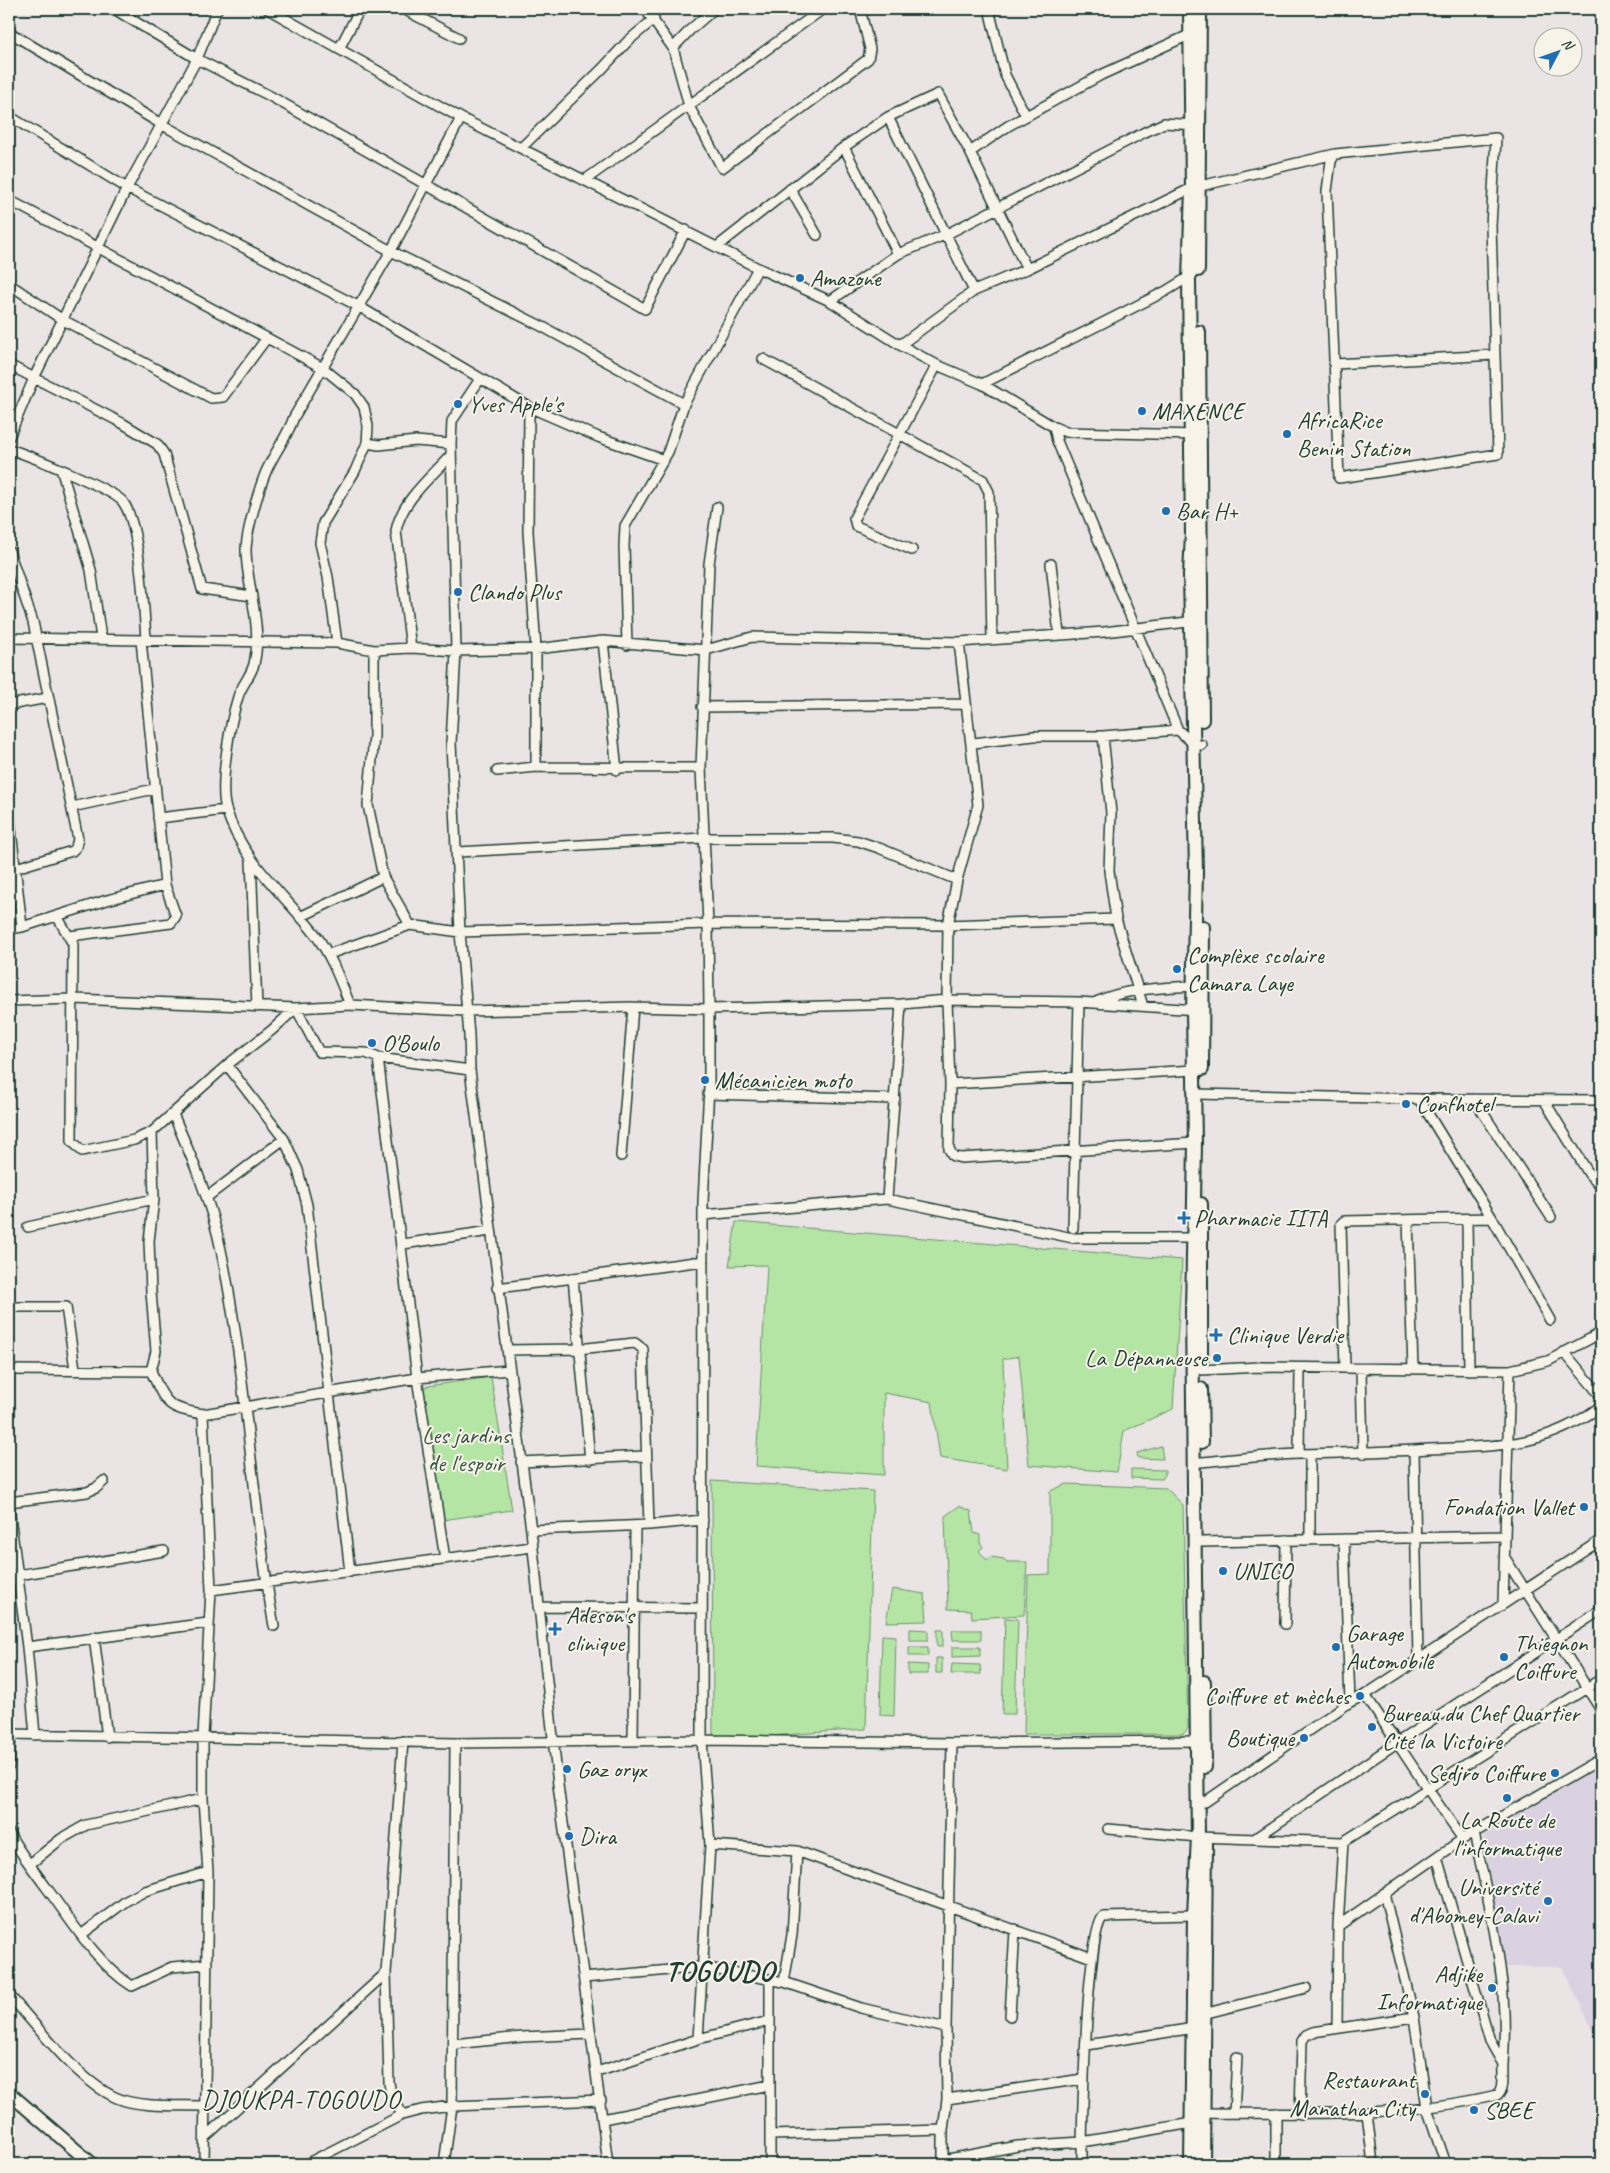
<svg xmlns="http://www.w3.org/2000/svg" width="1610" height="2173" viewBox="0 0 1610 2173" font-family="Caveat,sans-serif">
  <style>
    .built { fill: #dbd2e1 }
    .green { fill: #b5e5a4; stroke: #6a916c }
    .lines { fill: none; stroke-linecap: round; stroke-linejoin: round }
    .minor-casing { stroke: #1f3d34; stroke-width: 12 }
    .secondary-casing { stroke: #1f3d34; stroke-width: 16 }
    .minor { stroke: #f7f3e8; stroke-width: 9 }
    .secondary { stroke: #f7f3e8; stroke-width: 12 }
    .poi-dot { fill: #1f6fb2; stroke: #f7f3e8; stroke-width: 2 }
    .labels { text-anchor: middle; stroke-width: 4; stroke-linejoin: round; paint-order: stroke }
    .poi-label { font-size: 24px; fill: #1f3d34; stroke: #f7f3e8; text-anchor: start }
    .park-label { font-size: 24px; fill: #365645; stroke: #f7f3e8 }
    .quarter-label { font-size: 26px; letter-spacing: 1px; fill: #1f3d34; stroke: #f7f3e8 }
    .district-label { font-size: 29px; font-weight: bold; letter-spacing: 1px; fill: #1f3d34; stroke: #f7f3e8 }
  </style>
  <rect width="100%" height="100%" fill="#eae4e5"/>
  <filter id="ink" filterUnits="userSpaceOnUse"><feTurbulence type="fractalNoise" baseFrequency=".02" numOctaves="2"/><feDisplacementMap in="SourceGraphic" scale="10" xChannelSelector="R" yChannelSelector="G"/><feConvolveMatrix kernelMatrix="1 2 1 2 8 2 1 2 1" color-interpolation-filters="sRGB"/></filter>
  <g filter="url(#ink)">
    <path class="built" d="M1601 1764V2046L1562 1967H1504L1483 1835Z"/>
    <path class="green" d="M736 1222 1182 1260 1173 1409 1124 1431 1117 1472 1029 1465 1019 1356 1003 1359 1007 1469 940 1458 932 1402 884 1393V1475L756 1466 767 1265 729 1266Z
      M491 1377 512 1510 442 1520 421 1387Z
      M1161 1446 1163 1459 1138 1458 1137 1453Z
      M1131 1469 1165 1470V1475L1162 1479 1131 1478Z
      M712 1481 873 1491 866 1729 713 1740Z
      M1067 1484 1166 1488 1183 1505 1188 1729 1183 1734H1024L1028 1575 1050 1574V1491Z
      M959 1506 971 1511 974 1533 980 1535V1543L983 1547 979 1551 987 1560 991 1557 1004 1559 1007 1562H1027L1024 1615 972 1618 971 1610 948 1609 945 1516Z
      M892 1589 925 1594 927 1621 886 1622Z
      M1005 1618 1018 1619 1015 1714H1002Z
      M910 1629 928 1630V1640H910Z
      M937 1630H943V1646H937Z
      M952 1630H981V1640H953Z
      M882 1635 896 1636 894 1716 880 1715Z
      M909 1647H928V1656H909Z
      M952 1647H980V1656L952 1657Z
      M936 1658H942V1673H936Z
      M908 1664 928 1665V1674H908Z
      M952 1664 980 1665 981 1674H951Z"/>
    <g class="lines">
      <g class="minor-casing">
        <path id="minor" d="M114 9 197 59 270 96 645 309 686 230
          M268 9 461 118 758 268 830 301 900 345 937 365 982 384 1054 427 1066 432 1197 435
          M403 9 459 38
          M645 9 673 48 689 106 722 168 868 59 870 49 860 9
          M989 9 1005 75 1026 116
          M9 32 161 124 391 251 543 327 684 404
          M340 47 360 9
          M673 48 690 30 714 9
          M9 116 127 188 358 306 529 407 598 437 664 460
          M888 117 974 291
          M522 147 602 69 628 41 654 19
          M844 147 898 254
          M970 152 1008 126 1101 75 1189 35 1195 34
          M585 180 823 9
          M790 189 817 235
          M9 200 323 368 355 394 364 407 368 426 367 443 355 471 323 523 320 543 328 577 337 643
          M718 246 844 147 888 117 938 94 970 152 1027 269
          M9 284 63 320 211 398 223 397 266 339
          M830 301 898 254 947 234 1143 133 1164 123 1197 125
          M900 345 974 291 1027 269 1192 188 1335 154 1496 138 1491 226 1498 454 1339 478 1327 191 1331 161 1335 154
          M763 359 983 480 989 492 992 640
          M1335 364 1494 355
          M9 365 122 423 157 444 164 454 202 589 252 596
          M480 379 452 421 451 444 456 651 451 743 460 932 469 1035 470 1070 531 1530 558 1785 608 2164
          M982 384 1166 291 1192 275
          M529 407 528 532 536 649V767
          M1054 427 1057 441 1178 730
          M9 437 34 378 127 188 197 59 217 9
          M367 443 379 445 416 441 451 444
          M9 449C28 455 113 489 123 502 140 525 144 608 146 640
          M62 472 91 570 101 638
          M912 550 856 526 854 518 937 365
          M9 551 33 622 78 839 76 847 72 851 16 868
          M1051 564 1059 634
          M9 638 337 643 374 650 411 648 456 651 536 649 603 641 706 650 752 637 959 642 1104 632 1196 621
          M603 641 617 770
          M959 642 978 805 957 880 948 925 947 1000 950 1084 949 1149 953 1156 961 1158 1195 1143
          M627 645 624 546 625 526 668 452 684 404 758 268
          M411 648 396 531C401 501 431 477 451 455
          M374 650V736L368 805 383 877 410 925
          M9 705 48 698
          M702 707 965 704
          M1103 736 1111 813 1109 871 1116 919 1143 1006
          M973 743 1034 736H1103L1178 730 1195 745H1202
          M497 771 536 767 701 768
          M72 807 154 789
          M9 812 22 927
          M158 818 226 810
          M458 852 703 838H833L858 841 879 848 957 880
          M251 860 257 1007
          M57 916 73 944 72 1141 82 1151 134 1140 152 1132 227 1065 272 1030 296 1008
          M300 917 383 877
          M9 929 22 927 107 900 165 885
          M70 936 171 923 176 916 165 885 141 640
          M329 954 410 925 460 932 708 924 948 925 1116 919
          M9 1001 74 999 296 1008 350 1005 466 1011 633 1007 709 1009 901 1004 947 1000 1079 1002 1197 1010
          M1096 1002C1127 988 1159 988 1193 986
          M350 1005C340 980 331 955 315 934 283 893 242 861 226 809 219 786 230 722 238 697 241 686 251 676 254 664 263 627 247 588 246 551 246 533 258 492 265 474 273 454 287 438 294 417L391 251 461 118
          M296 1008 319 1052 366 1053 378 1058 470 1070
          M378 1058 417 1378 445 1559
          M227 1065 284 1139 298 1170 307 1205 350 1572
          M950 1084 1195 1070
          M708 1094 895 1099
          M1195 1094 1419 1099 1601 1100
          M1419 1099 1492 1218 1550 1320
          M1474 1099 1551 1217
          M1544 1100 1589 1174 1601 1187
          M173 1114C192 1158 211 1202 221 1250 247 1374 251 1501 274 1626
          M152 1132 154 1199 149 1241 151 1292 156 1351 151 1371C166 1404 166 1408 203 1414L211 1590 203 1737V1799L208 1872 204 2164
          M621 1156 633 1007
          M207 1197 284 1139
          M887 1199 901 1004
          M703 1215 887 1199 1073 1238H1198
          M1467 1219 1469 1370
          M1408 1220 1413 1369
          M28 1227 154 1199
          M1073 1228 1079 1002
          M403 1244 490 1231
          M573 1278 590 1460
          M497 1288 703 1261
          M9 1307H66L75 1369
          M507 1350 578 1349 635 1343 643 1349 649 1525
          M1564 1352 1601 1396
          M1345 1368 1341 1224 1344 1221 1492 1218
          M1361 1369 1363 1454
          M9 1370 151 1371
          M1201 1370 1260 1367 1510 1370 1548 1361 1601 1333
          M203 1414 417 1378 509 1370
          M1414 1450 1418 1659
          M1299 1454 1300 1368
          M1310 1454V1539
          M521 1462 645 1456
          M1201 1462C1234 1459 1267 1455 1300 1454 1343 1453 1386 1452 1429 1449 1495 1446 1545 1448 1601 1406
          M9 1502 87 1492 96 1488 104 1481
          M9 1508 27 1647 35 1735
          M531 1530 649 1525 703 1520
          M1344 1539 1350 1702
          M1202 1542 1505 1536
          M1505 1558 1601 1710
          M18 1575 164 1551
          M211 1590 532 1547
          M1503 1604 1510 1370
          M538 1607 702 1608
          M1285 1624 1286 1540
          M94 1637 107 1737
          M27 1647 208 1623
          M1365 1695C1398 1743 1428 1792 1463 1839
          M9 1734 455 1743 702 1740 952 1743 1203 1741
          M633 1741 635 1526
          M9 1766 11 1734
          M1205 1802 1350 1702 1365 1695 1601 1540
          M1108 1829 1198 1837 1343 1842 1601 1679
          M9 1833C19 1852 33 1869 46 1887 71 1920 96 1963 132 1986L172 1967 207 1964
          M1257 1837 1398 1742 1601 1610
          M710 1845 797 1851 1092 1958
          M1437 1857 1490 2041 1503 2064
          M30 1864 61 1839 86 1825 203 1799
          M1384 1893 1414 2017 1427 2108 1446 2164
          M1338 1926 1463 1839 1601 1759
          M81 1935 126 1901 145 1891 208 1872
          M584 1978 702 1967 784 1982 861 2008 946 2028
          M784 1982 792 1935 797 1851
          M9 1995C37 2026 78 2081 117 2098 140 2108 180 2105 205 2106
          M1203 2014 1306 1988
          M1010 2016 1015 1929
          M1337 2028 1338 1926 1343 1842
          M698 2039 710 1845 702 1740 703 1202 709 1087V1009L708 924 701 768 709 564 717 507
          M453 2044 522 2037 591 2034
          M1087 2045 1194 2028
          M597 2072 698 2039 769 2021
          M947 2099 1083 2079
          M1234 2113 1237 2057
          M1276 2113V2164
          M1367 2113 1373 2164
          M1300 2114 1302 2041 1306 2035 1313 2032 1414 2017
          M402 2115 390 2089 389 2082 386 1973 403 1741
          M603 2119 770 2085
          M770 2135 943 2130
          M205 2137 386 1973
          M943 2160 1018 2146 1082 2142 1192 2123 1205 2113C1303 2113 1400 2118 1497 2095 1506 2087 1502 2074 1503 2063 1510 1985 1490 1909 1474 1833
          M306 2164 402 2115 421 2110 452 2106 601 2100
          M444 2164 452 2106 455 1743
          M770 2164V1980
          M943 2164V2130L947 2099 946 2028 952 1743
          M1082 2164C1082 2129 1086 1933 1103 1917L1194 1915"/>
      </g>
      <g class="secondary-casing">
        <path id="secondary" d="M1190 9 1192 188 1189 280 1192 533 1190 575 1196 872 1193 1010 1195 1143 1192 1313 1198 1837 1194 1915 1191 2164
          M1198 270 1200 9
          M1199 332 1202 720
          M1202 1069 1203 927
          M1201 1367V1204
          M1201 1389 1202 1442
          M1204 1682 1205 1767
          M9 2093 92 2164
          M1203 2164 1206 1842"/>
      </g>
      <use href="#minor" class="minor"/>
      <use href="#secondary" class="secondary"/>
    </g>
  </g>
  <g class="poi-dot">
    <circle cx="800" cy="278" r="5"/>
    <circle cx="458" cy="404" r="5"/>
    <circle cx="1142" cy="411" r="5"/>
    <circle cx="1287" cy="434" r="5"/>
    <circle cx="1166" cy="511" r="5"/>
    <circle cx="458" cy="592" r="5"/>
    <circle cx="1177" cy="969" r="5"/>
    <circle cx="372" cy="1043" r="5"/>
    <circle cx="705" cy="1080" r="5"/>
    <circle cx="1406" cy="1104" r="5"/>
    <path d="M1181.5 1210.5h5v5h5v5h-5v5h-5v-5h-5v-5h5z"/>
    <path d="M1213.5 1327.5h5v5h5v5h-5v5h-5v-5h-5v-5h5z"/>
    <circle cx="1217" cy="1358" r="5"/>
    <circle cx="1584" cy="1507" r="5"/>
    <circle cx="1223" cy="1571" r="5"/>
    <path d="M552.5 1621.5h5v5h5v5h-5v5h-5v-5h-5v-5h5z"/>
    <circle cx="1336" cy="1647" r="5"/>
    <circle cx="1504" cy="1657" r="5"/>
    <circle cx="1360" cy="1696" r="5"/>
    <circle cx="1372" cy="1727" r="5"/>
    <circle cx="1304" cy="1738" r="5"/>
    <circle cx="567" cy="1769" r="5"/>
    <circle cx="1555" cy="1773" r="5"/>
    <circle cx="1507" cy="1798" r="5"/>
    <circle cx="569" cy="1836" r="5"/>
    <circle cx="1548" cy="1901" r="5"/>
    <circle cx="1492" cy="1988" r="5"/>
    <circle cx="1425" cy="2094" r="5"/>
    <circle cx="1474" cy="2110" r="5"/>
  </g>
  <g class="labels">
    <g class="poi-label">
      <text x="810" y="286">Amazone</text>
      <text x="468" y="412">Yves Apple's</text>
      <text x="1152" y="419">MAXENCE</text>
      <text x="1297" y="428">AfricaRice<tspan x="1297" dy="28">Benin Station</tspan></text>
      <text x="1176" y="519">Bar H+</text>
      <text x="468" y="600">Clando Plus</text>
      <text x="1187" y="963">Complèxe scolaire<tspan x="1187" dy="28">Camara Laye</tspan></text>
      <text x="382" y="1051">O'Boulo</text>
      <text x="715" y="1088">Mécanicien moto</text>
      <text x="1416" y="1112">Confhotel</text>
      <text x="1194" y="1226">Pharmacie IITA</text>
      <text x="1227" y="1343">Clinique Verdie</text>
      <text x="1207" y="1366" text-anchor="end">La Dépanneuse</text>
      <text x="1574" y="1515" text-anchor="end">Fondation Vallet</text>
      <text x="1233" y="1579">UNICO</text>
      <text x="566" y="1623">Adeson's<tspan x="566" dy="28">clinique</tspan></text>
      <text x="1346" y="1641">Garage<tspan x="1346" dy="28">Automobile</tspan></text>
      <text x="1514" y="1651">Thiegnon<tspan x="1514" dy="28">Coiffure</tspan></text>
      <text x="1350" y="1704" text-anchor="end">Coiffure et mèches</text>
      <text x="1382" y="1721">Bureau du Chef Quartier<tspan x="1382" dy="28">Cité la Victoire</tspan></text>
      <text x="1294" y="1746" text-anchor="end">Boutique</text>
      <text x="577" y="1777">Gaz oryx</text>
      <text x="1545" y="1781" text-anchor="end">Sedjro Coiffure</text>
      <text x="1507" y="1828" text-anchor="middle">La Route de<tspan x="1507" dy="28">l'informatique</tspan></text>
      <text x="579" y="1844">Dira</text>
      <text x="1538" y="1895" text-anchor="end">Université<tspan x="1538" dy="28">d'Abomey-Calavi</tspan></text>
      <text x="1482" y="1982" text-anchor="end">Adjike<tspan x="1482" dy="28">Informatique</tspan></text>
      <text x="1415" y="2088" text-anchor="end">Restaurant<tspan x="1415" dy="28">Manathan City</tspan></text>
      <text x="1484" y="2118">SBEE</text>
    </g>
    <g class="park-label">
      <text x="466" y="1443">Les jardins<tspan x="466" dy="28">de l'espoir</tspan></text>
    </g>
    <g class="quarter-label">
      <text x="301" y="2108">DJOUKPA-TOGOUDO</text>
    </g>
    <g class="district-label">
      <text x="720" y="1980">TOGOUDO</text>
    </g>
  </g>
  <rect width="1610" height="2173" fill="none" stroke="#f7f3e8" stroke-width="30"/>
  <rect x="15" y="15" width="1580" height="2143" fill="none" stroke="#1f3d34" stroke-width="2" filter="url(#ink)"/>
  <g transform="translate(1558 52) rotate(49)"><circle r="24" fill="#f7f3e8" stroke="#a1aaa0"/>
  <path d="M0-4L9 19L0 12L-9 19Z" fill="#1f6fb2"/>
  <text y="-8" font-size="14" font-weight="bold" text-anchor="middle" fill="#1f3d34">N</text>
  </g>
</svg>
